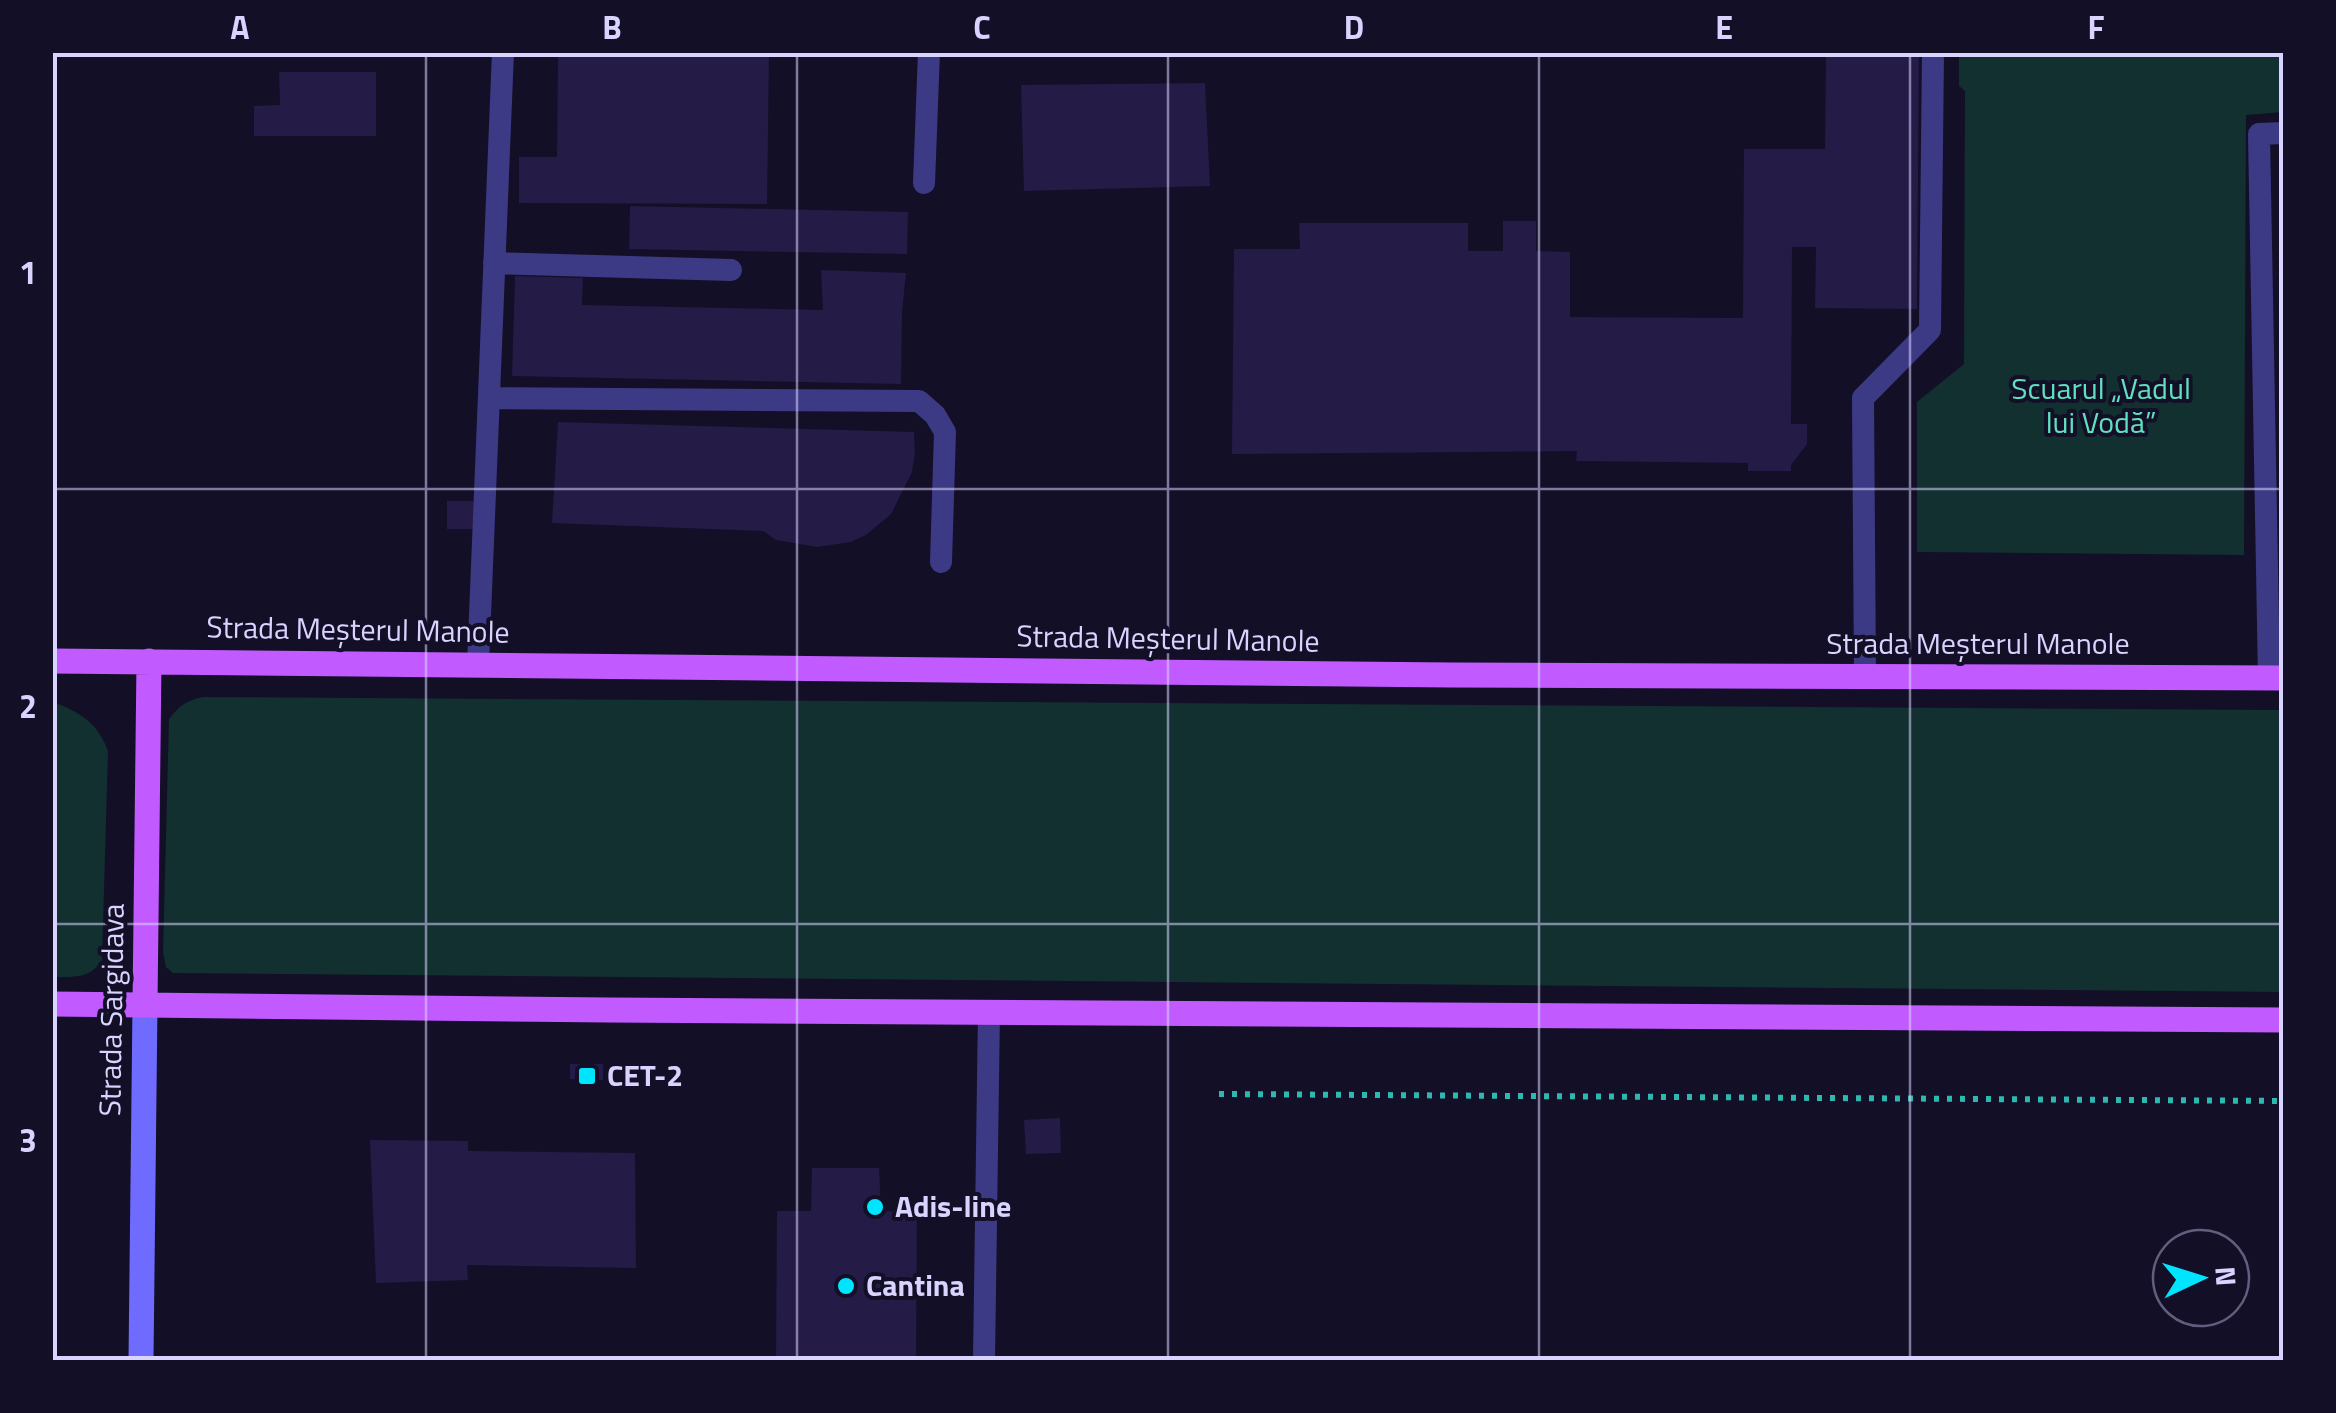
<svg xmlns="http://www.w3.org/2000/svg" width="2336" height="1413" viewBox="0 0 2336 1413" font-family="'Titillium Web',sans-serif">
  <style>
    .green { fill: #12302f }
    .building { fill: #241b47 }
    .lines { fill: none; stroke-linecap: round; stroke-linejoin: round }
    .path { stroke: #2fb8b0; stroke-width: 6; stroke-dasharray: 5 8; stroke-linecap: butt }
    .lane { stroke: #3d3a85; stroke-width: 22 }
    .secondary { stroke: #6f6bff; stroke-width: 25 }
    .primary { stroke: #c25bff; stroke-width: 25 }
    .grid { fill: none; stroke: #d9d4ff; stroke-width: 2.5; stroke-opacity: 0.55 }
    .poi-dot { fill: #00e5ff; stroke: #130f26; stroke-width: 4 }
    .labels { text-anchor: middle; stroke-width: 8; stroke-linejoin: round; paint-order: stroke }
    .park-label { font-size: 30px; fill: #5fe0c0; stroke: #130f26 }
    .street-label { font-size: 30px; fill: #d9d4ff; stroke: #130f26 }
    .poi-label { font-size: 30px; font-weight: bold; fill: #d9d4ff; stroke: #130f26; text-anchor: start }
    .neatline { fill: none; stroke: #d9d4ff; stroke-width: 4 }
    .grid-label { font-size: 32px; text-anchor: middle; font-weight: bold; fill: #d9d4ff }
  </style>
  <rect width="100%" height="100%" fill="#130f26"/>
  <path class="green" d="M1959 53H2283V112L2246 115 2244 555 1917 552V402L1964 364 1965 91 1959 86Z
    M203 697 2283 710V992L173 973 166 967 163 952 169 719C179 706 187 700 203 697Z
    M53 702C80 712 98 723 108 751L102 960C90 979 74 977 53 977Z"/>
  <path class="building" d="M558 52 769 53 767 204 519 203V157H557Z
    M1826 52H1919L1917 309 1815 308 1816 247H1792L1791 424H1807V444L1791 465V471H1748V463L1576 461 1577 451 1232 454 1234 249H1300L1299 223H1468V251H1503V221H1536V251L1570 252V317L1743 318 1744 149H1825Z
    M279 72H376V136H254V106L280 105Z
    M1205 83 1210 186 1024 191 1021 85Z
    M630 206 908 212 907 254 629 249Z
    M821 270 906 273 902 312 901 384 512 376 515 276 583 278 582 305 823 310Z
    M558 422 914 432 915 453 912 472 891 514 866 535 851 542 817 547 776 540 763 531 552 523Z
    M447 501H477L478 529H447Z
    M570 1064H603V1080L570 1079Z
    M1060 1118 1061 1153 1026 1154 1024 1120Z
    M370 1140 468 1141V1151L635 1153 636 1268 467 1265 468 1280 376 1283Z
    M812 1168H879L881 1211 917 1212 916 1360H776L777 1211H811Z"/>
  <g class="lines">
    <path class="path" d="M1219 1094 2284 1101"/>
    <path class="lane" d="M924 183 929 52
      M494 263 731 270
      M489 398 919 401 935 415 945 432 941 562
      M478 664 503 52
      M1865 676 1863 398 1930 330 1933 52
      M2269 678 2259 134 2284 133
      M984 1360 989 1011"/>
    <path class="secondary" d="M141 1360 145 1004"/>
    <path class="primary" d="M52 661 1452 675 2284 678
      M52 1004 609 1010 2284 1020
      M145 1004 149 661"/>
  </g>
  <path class="grid" d="M426 52V1360M797 52V1360M1168 52V1360M1539 52V1360M1910 52V1360M52 489H2284M52 924H2284"/>
  <g class="poi-dot">
    <rect x="577" y="1066" width="20" height="20" rx="5"/>
    <circle cx="875" cy="1207" r="10"/>
    <circle cx="846" cy="1286" r="10"/>
  </g>
  <g class="labels">
    <g class="park-label">
      <text x="2101" y="399">Scuarul „Vadul<tspan x="2101" dy="34">lui Vodă”</tspan></text>
    </g>
    <g class="street-label">
      <text transform="translate(358 630) rotate(1)" y="10">Strada Meșterul Manole</text>
      <text transform="translate(1168 639) rotate(1)" y="10">Strada Meșterul Manole</text>
      <text x="1978" y="654">Strada Meșterul Manole</text>
      <text transform="translate(112 1010) rotate(-89)" y="10">Strada Sargidava</text>
    </g>
    <g class="poi-label">
      <text x="607" y="1086">CET-2</text>
      <text x="895" y="1217">Adis-line</text>
      <text x="866" y="1296">Cantina</text>
    </g>
  </g>
  <rect width="2336" height="1413" fill="none" stroke="#130f26" stroke-width="110"/>
  <g transform="translate(2201 1278) rotate(86)"><circle r="48" fill="#130f26" stroke="#625e7d" stroke-width="2.5"/>
  <path d="M0-8L18 38L0 25L-18 38Z" fill="#00e5ff"/>
  <text y="-15" font-size="28" font-weight="bold" text-anchor="middle" fill="#d9d4ff">N</text>
  </g>
  <rect x="55" y="55" width="2226" height="1303" class="neatline"/>
  <g class="grid-label">
    <text x="240" y="39">A</text>
    <text x="612" y="39">B</text>
    <text x="982" y="39">C</text>
    <text x="1354" y="39">D</text>
    <text x="1724" y="39">E</text>
    <text x="2096" y="39">F</text>
    <text x="28" y="284">1</text>
    <text x="28" y="718">2</text>
    <text x="28" y="1152">3</text>
  </g>
</svg>
